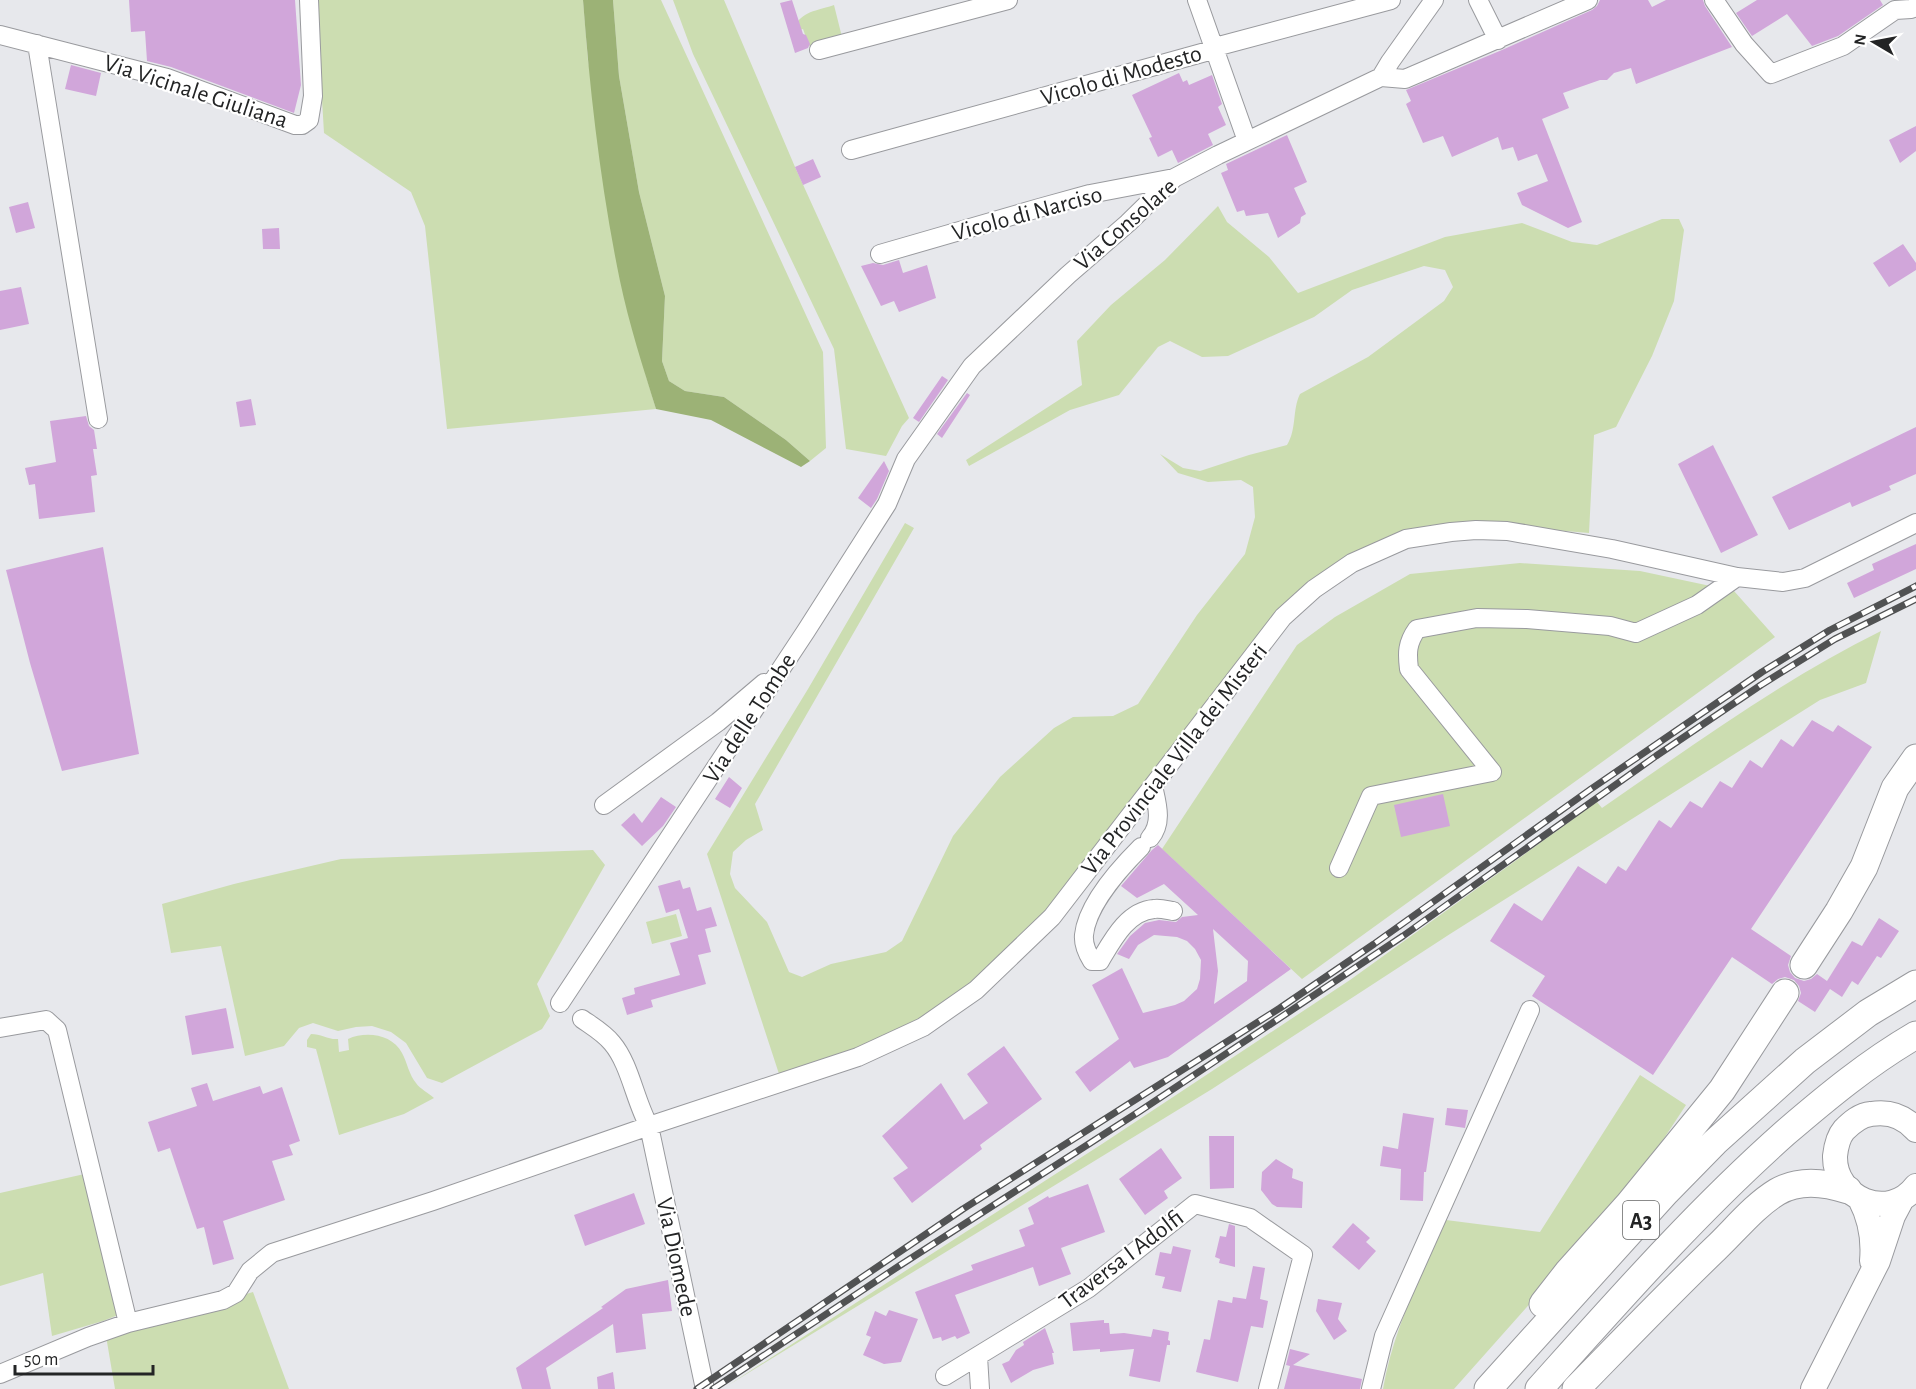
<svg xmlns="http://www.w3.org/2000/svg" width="1916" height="1389" viewBox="0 0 1916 1389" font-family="'Alegreya Sans',sans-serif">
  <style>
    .green { fill: #ccddb1 }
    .forest { fill: #9cb276 }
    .building { fill: #d1a6da; fill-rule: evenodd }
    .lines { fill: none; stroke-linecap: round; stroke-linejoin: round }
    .minor-casing { stroke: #999a9e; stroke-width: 20 }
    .major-casing { stroke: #999a9e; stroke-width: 26 }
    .highway-casing { stroke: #999a9e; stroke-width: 29 }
    .minor { stroke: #fff; stroke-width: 18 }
    .major { stroke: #fff; stroke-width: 24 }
    .highway { stroke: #fff; stroke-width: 27 }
    .rail-casing { stroke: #515253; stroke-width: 7 }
    .rail { stroke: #fff; stroke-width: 4.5; stroke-dasharray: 14; stroke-linecap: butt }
    .labels { text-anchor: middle; stroke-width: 4.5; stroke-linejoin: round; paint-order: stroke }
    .shield { fill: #fff; stroke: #656666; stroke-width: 1.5 }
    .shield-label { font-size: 22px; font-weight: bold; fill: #232425 }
    .street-label { font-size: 24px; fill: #232425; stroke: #fff }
  </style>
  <rect width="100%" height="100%" fill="#e7e8ec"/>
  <path class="green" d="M316 0H583L588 61 646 376 656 409 447 429 425 226 411 192 324 133Z
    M613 0H661L823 352 826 448 810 461 786 440 724 397 685 391 669 381 662 361 665 296 639 192 619 76Z
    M673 0H724L795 167 909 418 902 426 886 456 846 449 834 349 693 54Z
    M834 5 842 37 809 46 803 29 790 33C803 10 810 13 834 5Z
    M1218 206 1227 222 1269 257 1298 293 1445 237 1522 223 1572 242 1597 245 1662 219H1679L1684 230 1674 301 1652 356 1616 427 1594 435 1589 533 1459 522 1426 526 1385 542 1300 591 1037 922 972 984 924 1018 870 1045 780 1077 707 854 808 689 905 523 914 528 755 804 763 830 746 840 733 852 730 874 735 888 767 922 789 972 802 977 831 964 886 952 902 941 953 836 1000 777 1054 728 1073 717 1113 716 1138 704 1197 615 1245 554 1255 517 1253 487 1241 480 1208 482 1178 473 1160 454 1183 468 1200 471 1249 455 1287 445C1297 429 1292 410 1300 394L1368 357 1444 301 1453 287 1445 270 1424 266 1352 290 1314 317 1228 356 1202 357 1170 341 1158 347 1119 395 1070 410 969 466 966 460 1082 385 1077 341 1111 305 1165 260Z
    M1520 563 1640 571 1734 591 1775 637 1302 979 1162 849 1297 645 1335 617 1410 574Z
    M1881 631 1866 683 1820 700 1450 934 1212 1089 727 1386 1102 1144 1350 980 1597 802 1602 808C1692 746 1782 680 1881 631Z
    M593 850 605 865 537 984 550 1016 542 1029 442 1083 427 1078 406 1043 391 1032 372 1026 356 1027 338 1031 313 1023 299 1028 284 1046 245 1056 221 946 171 953 162 904 234 884 341 859Z
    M676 914 682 936 652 944 646 922Z
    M311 1034C321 1034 329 1040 338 1039L339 1052 349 1050 348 1039C366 1031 392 1034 402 1053 407 1062 409 1075 416 1083 420 1089 429 1093 434 1098L404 1114 339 1135 316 1049 307 1047V1040Z
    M1640 1075 1686 1105 1628 1193 1454 1389H1383C1393 1330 1421 1274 1446 1220L1540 1232Z
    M89 1173 128 1311 103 1321 52 1336 43 1273 0 1286V1193Z
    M253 1292 289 1389H115L106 1336Z"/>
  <path class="forest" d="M583 0H613L619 76 639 192 665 296 662 361 669 381 685 391 724 397 786 440 810 461 801 467 711 420 656 409C643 367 629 324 620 281 601 189 590 94 583 0Z"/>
  <path class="building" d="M129 0H295L301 85 294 113 171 67 147 61 145 31 131 32Z
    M792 0 803 34 806 35 810 44 808 48 795 53 780 3Z
    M1600 0H1648L1652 7 1666 0H1703L1705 6 1732 47 1636 84 1631 68 1614 73 1607 80H1600L1563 93 1569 108 1542 119 1582 222 1568 228 1522 205 1517 193 1548 181 1537 154 1518 161 1513 147 1502 150 1498 137 1452 157 1443 136 1423 143 1406 104 1411 101 1406 90 1502 50 1592 10 1597 6Z
    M1757 0H1880L1883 5 1838 36 1812 46 1787 14 1752 36 1736 13Z
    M71 65 101 73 96 96 65 89Z
    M1179 73 1183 82 1187 80 1189 85 1212 75 1222 104 1218 107 1226 125 1208 134 1213 145 1178 163 1172 150 1158 157 1149 138 1152 137 1132 95Z
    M1916 126V151L1900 163 1889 140Z
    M1287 135 1307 182 1294 188 1306 214 1301 217 1300 223 1278 238 1268 213 1246 216 1244 210 1237 212 1221 173 1228 170 1226 164Z
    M813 159 821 177 803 185 795 167Z
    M28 202 35 228 16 233 9 207Z
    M279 228 280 249H263L262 229Z
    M1903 244 1916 263V270L1889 287 1873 263Z
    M899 260 903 273 927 265 936 298 899 312 894 301 881 306 861 266 873 263 883 265Z
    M21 287 29 324 0 330V291Z
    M942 376 948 380 919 422 913 418Z
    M967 393 970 395 942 438 937 434Z
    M251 399 256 425 240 427 236 402Z
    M86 416 89 426 94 430 97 449H93L97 475 91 476 95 512 39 519 35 484 29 485 25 468 56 462 50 421Z
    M1916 427V474L1889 486 1891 490 1852 507 1850 502 1789 530 1772 497Z
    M1713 445 1758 535 1721 553 1678 464Z
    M884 461 889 471 877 499 871 508 858 498Z
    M1916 544V569L1854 598 1847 583 1874 570 1872 564Z
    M103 547 139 754 62 771 30 663 6 570Z
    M1812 720 1833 732 1838 725 1872 747 1751 929 1791 956 1788 965 1790 972 1795 978 1804 981 1811 979 1817 974 1827 981 1852 941 1862 946 1879 918 1899 931 1881 958 1877 956 1858 985 1852 981 1842 997 1830 989 1815 1012 1798 1001 1801 993 1799 986 1794 980 1785 977 1778 979 1772 984 1732 957 1653 1075 1532 996 1545 976 1490 941 1514 903 1542 921 1578 866 1606 884 1618 866 1626 871 1659 820 1671 828 1690 801 1702 808 1720 781 1732 788 1750 760 1762 768 1781 739 1793 747Z
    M729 777 742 788 730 808 715 799Z
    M1443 794 1450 826 1401 837 1394 805Z
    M661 797 676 807 663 826 642 846 621 825 634 813 642 823Z
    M1158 845 1291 969 1168 1057 1134 1068 1130 1061 1090 1092 1075 1072 1119 1039 1092 985 1122 968 1143 1013 1175 1005 1184 1001 1197 989 1200 979 1201 960 1195 949 1187 941 1177 937 1154 935 1138 945 1129 959 1117 954 1130 936 1145 923 1159 920 1176 922 1182 917 1198 915 1164 884 1137 898 1121 886 1152 850ZM1213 929 1248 961 1247 981 1214 1004 1218 971Z
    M680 880 683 889 690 887 697 911 711 907 717 926 705 929 711 952 698 955 706 984 651 1000 653 1007 627 1015 622 998 635 994 634 988 680 975 670 943 688 938 679 909 666 913 658 886Z
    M226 1008 234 1048 192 1055 185 1016Z
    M1004 1046 1042 1099 980 1145 982 1149 912 1203 893 1178 908 1168 882 1136 941 1083 964 1120 988 1103 967 1074Z
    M207 1083 213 1101 260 1086 263 1094 282 1087 300 1141 289 1145 293 1155 272 1161 285 1200 223 1221 234 1259 213 1265 204 1227 197 1229 170 1148 158 1152 148 1122 197 1106 191 1088Z
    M1447 1108 1468 1110 1465 1128 1445 1125Z
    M1403 1113 1434 1118 1426 1172H1424L1423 1201 1400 1200 1401 1169 1380 1166 1383 1146 1398 1149Z
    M1209 1136H1234V1188L1210 1189Z
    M1161 1148 1182 1178 1164 1191 1168 1198 1145 1215 1119 1179Z
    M1276 1159 1293 1169 1292 1178 1303 1182 1302 1208 1277 1207 1272 1204 1261 1190 1262 1172Z
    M1088 1184 1105 1232 1061 1248 1071 1274 1039 1286 1033 1267 955 1295 970 1333 957 1339 955 1336 942 1341 941 1337 933 1339 915 1292 973 1270 971 1265 1025 1246 1019 1230 1034 1224 1028 1208 1048 1196 1049 1198Z
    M634 1193 645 1224 585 1246 574 1215Z
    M1353 1223 1370 1238 1366 1242 1376 1251 1359 1270 1332 1247Z
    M1229 1224 1235 1226V1267L1219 1263 1220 1259 1215 1257 1220 1236 1226 1237Z
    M1173 1246 1191 1250 1181 1292 1162 1288 1165 1277 1155 1275 1160 1252 1171 1254Z
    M1253 1266 1265 1268 1260 1299 1268 1301 1263 1328 1251 1326 1238 1382 1196 1372 1204 1339 1210 1340 1218 1300 1232 1303 1233 1297 1246 1299Z
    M668 1280 672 1311 642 1314 646 1349 616 1353 613 1324 546 1368 551 1389H522L516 1368 603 1308 601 1307 626 1289Z
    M1318 1299 1342 1303 1338 1319 1347 1331 1334 1340 1316 1311Z
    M889 1310 918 1319 901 1362 884 1364 863 1355 871 1337 866 1335 875 1311 886 1316Z
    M1104 1320V1323H1109L1110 1334 1124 1333 1151 1337 1153 1329 1169 1332 1168 1340 1170 1341V1345H1167L1160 1382 1129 1376 1134 1349 1100 1352V1349L1073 1351 1070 1323Z
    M1045 1328 1054 1353H1052L1054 1364 1033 1370 1011 1383 1002 1364 1009 1361 1016 1350 1024 1345 1023 1342Z
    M1290 1349 1310 1354 1293 1365 1362 1379 1360 1389H1284L1290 1366 1286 1365Z
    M613 1372 615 1389H598L597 1377Z"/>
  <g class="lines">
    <g class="minor-casing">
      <path id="minor" d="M1197 0 1247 141
        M1478 0 1498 40
        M1714 0 1744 44 1771 74 1843 46 1895 10 1911 9 1916 7
        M0 35 167 78 295 125H302L309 120 313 96 309 0
        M37 44 98 419
        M819 50 1008 0
        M1381 77 1405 79 1588 0
        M851 150 1209 51 1219 46 1391 0
        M880 254 1039 208 1090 194 1174 178
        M604 805 718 722 764 683
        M1150 838C1163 823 1157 804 1153 786
        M1141 847C1120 868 1087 905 1084 935 1083 945 1087 953 1092 961H1100C1112 941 1127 911 1154 909 1160 908 1167 910 1173 911
        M1339 868 1371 796 1492 772 1409 669C1407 653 1407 643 1417 629L1477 618 1527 619 1610 626 1636 633 1697 605 1737 577
        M560 1003 806 631 887 504 906 459 972 366 1068 275 1128 223 1174 178 1218 155 1381 77 1390 62 1434 0
        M582 1019C592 1026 604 1033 612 1043 630 1064 635 1101 649 1126L705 1389
        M0 1028 46 1020 57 1030 128 1323 223 1300 236 1293 250 1271 272 1253 433 1201 649 1126 858 1057 923 1027 976 990 1052 917 1283 617 1314 589 1352 563 1406 539 1451 532 1476 530 1507 531 1612 549 1737 577 1783 582 1805 578 1916 523
        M978 1356 980 1389
        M0 1374 88 1337 128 1323
        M945 1376 1089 1288 1195 1204 1250 1218 1303 1255 1268 1389
        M1371 1389 1384 1336 1530 1010"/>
    </g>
    <g class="major-casing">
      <path id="major" d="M1916 1130C1904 1116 1889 1111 1871 1114 1860 1115 1852 1122 1844 1130 1838 1137 1836 1147 1835 1156 1834 1199 1889 1222 1916 1186
        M1860 1199C1870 1218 1874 1239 1872 1261
        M1813 1389 1878 1261 1893 1216 1902 1199"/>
    </g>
    <g class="highway-casing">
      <path id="highway" d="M1804 965 1839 911 1864 867 1895 788 1916 758
        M1543 1304 1568 1272 1629 1204 1722 1090 1785 993
        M1488 1389 1666 1192 1715 1142 1805 1061 1868 1013 1916 984
        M1539 1389C1618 1301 1696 1212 1785 1133 1827 1097 1868 1063 1916 1035
        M1576 1389C1622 1342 1668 1294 1716 1248 1735 1230 1754 1206 1777 1192 1799 1179 1824 1182 1848 1190"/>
    </g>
    <use href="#minor" class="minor"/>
    <use href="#major" class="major"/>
    <use href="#highway" class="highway"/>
    <g class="rail-casing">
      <path id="rail" d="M697 1389 963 1209 1280 1008 1374 944 1591 789 1762 672 1830 630 1916 586
        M713 1389 899 1266 1140 1111 1403 936 1656 756 1761 685 1835 639 1916 599"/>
    </g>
    <use href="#rail" class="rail"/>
  </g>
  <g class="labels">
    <rect class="shield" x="1623" y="1201" width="36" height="38" rx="4.5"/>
    <g class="shield-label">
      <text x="1641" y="1228">A3</text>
    </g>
    <g class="street-label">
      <text transform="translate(1121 75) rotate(-16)" y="8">Vicolo di Modesto</text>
      <text transform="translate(196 91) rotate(18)" y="8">Via Vicinale Giuliana</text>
      <text transform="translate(1027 213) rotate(-15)" y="8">Vicolo di Narciso</text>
      <text transform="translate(1125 224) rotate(-41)" y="8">Via Consolare</text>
      <text transform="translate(749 718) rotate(-57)" y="8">Via delle Tombe</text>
      <text transform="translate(1174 759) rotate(-52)" y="8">Via Provinciale Villa dei Misteri</text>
      <text transform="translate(677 1257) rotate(78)" y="8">Via Diomede</text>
      <text transform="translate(1121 1259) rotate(-37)" y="8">Traversa I Adolfi</text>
    </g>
  </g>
  <g transform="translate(1874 42) rotate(280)" stroke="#ffffff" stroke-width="4.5" paint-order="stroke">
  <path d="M0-4.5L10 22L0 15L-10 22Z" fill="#232425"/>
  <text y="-9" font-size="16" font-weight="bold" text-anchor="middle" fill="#232425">N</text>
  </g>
  <path d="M15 1365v9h138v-9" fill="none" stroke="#232425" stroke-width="3"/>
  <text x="24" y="1365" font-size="18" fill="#232425" stroke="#ffffff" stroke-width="4.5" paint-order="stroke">50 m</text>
</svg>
